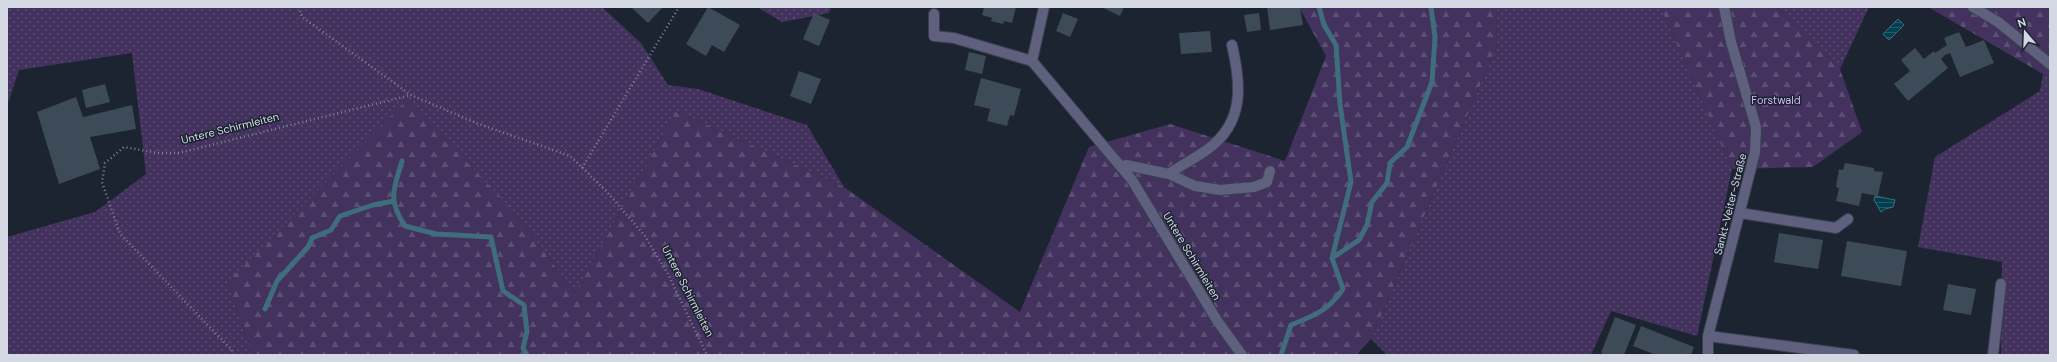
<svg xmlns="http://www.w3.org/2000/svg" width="2057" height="362" viewBox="0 0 2057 362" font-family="'DM Sans',sans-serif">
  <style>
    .grass { fill: url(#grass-dots) }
    .forest { fill: url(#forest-firs) }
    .water { fill: url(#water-rules); stroke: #3f6d7c }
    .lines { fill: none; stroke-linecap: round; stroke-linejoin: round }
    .stream { stroke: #3f6d7c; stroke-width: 5 }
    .building { fill: #3c4b57 }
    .minor-casing { stroke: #39414e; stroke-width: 12 }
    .path { stroke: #7d838f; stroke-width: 2.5; stroke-dasharray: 1 3; stroke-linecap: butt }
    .minor { stroke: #5e607e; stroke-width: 10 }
    .labels { text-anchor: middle; stroke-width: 3; stroke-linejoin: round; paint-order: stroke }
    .park-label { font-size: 11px; fill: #cebbf5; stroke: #1c2432 }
    .street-label { font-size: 11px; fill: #d3d8e2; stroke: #1c2432 }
  </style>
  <defs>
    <pattern id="grass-dots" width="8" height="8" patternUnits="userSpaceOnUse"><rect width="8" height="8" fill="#42325d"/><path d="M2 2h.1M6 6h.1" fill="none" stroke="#5c4f74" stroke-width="1.8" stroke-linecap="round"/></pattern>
    <pattern id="forest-firs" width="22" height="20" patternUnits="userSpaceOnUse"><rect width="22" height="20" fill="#42325d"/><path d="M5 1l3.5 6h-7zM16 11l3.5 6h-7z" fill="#5c4f74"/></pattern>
    <pattern id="water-rules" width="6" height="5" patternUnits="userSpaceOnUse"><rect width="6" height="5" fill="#003f50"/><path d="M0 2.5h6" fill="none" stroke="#245a69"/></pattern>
  </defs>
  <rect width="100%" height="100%" fill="#1c2432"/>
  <path class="grass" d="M7 7H602L641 43 668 85 698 89 807 125 844 187 676 111 575 293 513 210 228 281 252 355H7V237L95 212 146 174 132 53 19 70 7 106Z
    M757 7H831L829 13 782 22Z
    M1497 7H1664V15L1732 169 1697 336 1611 311 1591 355H1387L1371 339 1498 44Z
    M1777 7H1869L1840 69Z
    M2043 74 2050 78V355H2001L2002 262 1918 247 1935 157 2040 91Z"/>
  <path class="forest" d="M1299 7H1497L1498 44 1371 339 1356 355H252L228 281 407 100 513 210 575 293 676 111 844 187 1020 312 1089 147 1170 124 1285 161 1326 56Z
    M1664 7H1777L1840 69 1862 132 1813 167 1732 169 1664 15Z
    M1928 7H2050V78Z"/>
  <path class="water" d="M1898 19 1904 25 1889 40 1883 34Z
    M1875 196 1895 200 1893 207 1885 209 1881 212 1874 200Z"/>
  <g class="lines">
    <path class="stream" d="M402 161C394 189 387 199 405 226L436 234 491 237 503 291 524 305 527 332 523 348 527 355
      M1332 258 1359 240 1367 225 1372 202 1387 183 1390 163 1407 147 1432 82 1435 37 1431 7
      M265 309 277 281 308 247 312 238 331 230 340 216 373 205 394 201
      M1281 355 1291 325C1315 315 1328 311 1343 289L1332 258 1351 182 1340 104 1336 45 1324 25 1319 7"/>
  </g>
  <path class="building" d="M631 7H663L648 23Z
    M708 7 740 25 724 52 712 45 706 56 686 44Z
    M984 7H1016L1012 23 1004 21 1003 24 991 21 992 18 982 15Z
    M1101 7H1124L1120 16Z
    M1267 7H1300L1303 25 1270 30Z
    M814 13 830 20 819 46 803 39Z
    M1063 13 1078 19 1070 37 1056 31Z
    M1259 13 1261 30 1247 32 1244 15Z
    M1210 31 1212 52 1181 54 1179 33Z
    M1959 32 1966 47 1984 40 1994 63 1960 77 1950 53 1945 55 1941 59 1948 68 1908 101 1894 84 1910 71 1901 60 1915 48 1924 59 1934 51 1935 53 1947 45 1944 38Z
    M969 52 986 56 982 74 965 70Z
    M799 71 821 79 811 104 790 96Z
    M981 78 1021 89 1014 116 1010 115 1007 126 987 121 990 109 974 105Z
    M105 84 110 102 86 108 82 90Z
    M76 97 83 117 132 105 136 129 90 137 100 169 59 184 37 112Z
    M1845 163 1874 168V171L1883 172 1878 196 1862 193 1859 206 1836 201 1839 188 1836 187 1839 169 1843 170Z
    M1779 233 1823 240 1818 269 1774 262Z
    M1847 241 1907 251 1901 286 1841 276Z
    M1948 284 1976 289 1971 315 1943 310Z
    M1615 317 1636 325 1624 355H1605L1601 353Z
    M1641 326 1694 347 1691 355H1656L1633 346Z"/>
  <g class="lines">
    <g class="minor-casing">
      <path id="minor" d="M1044 7 1032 61 1132 180 1218 322 1242 355
        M1973 7 1998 22 2050 64
        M934 14V36L954 38 1032 61
        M1123 169 1126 165 1169 174 1195 186 1220 190 1254 187 1267 182 1270 171
        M1169 174C1181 165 1196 158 1208 149 1245 122 1241 84 1232 45
        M1740 213 1836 228 1848 219
        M1708 336 1854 355
        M1708 355V336L1755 152 1756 127 1731 42 1724 7
        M1993 355 2001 284"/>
    </g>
    <path class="path" d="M299 7 302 17 411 95 476 123 570 156 606 191 645 236 668 274 707 355
      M582 168 679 7
      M233 355 232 350 120 234 102 182 105 163 124 147 158 153H179L411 95"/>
    <use href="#minor" class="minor"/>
  </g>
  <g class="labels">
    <g class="park-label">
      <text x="1776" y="104">Forstwald</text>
    </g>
    <g class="street-label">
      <text transform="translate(230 128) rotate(-14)" y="4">Untere Schirmleiten</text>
      <text transform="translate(1730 204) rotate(-76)" y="4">Sankt-Veiter-Straße</text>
      <text transform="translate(1192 256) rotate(59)" y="4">Untere Schirmleiten</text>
      <text transform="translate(688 291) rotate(63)" y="4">Untere Schirmleiten</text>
    </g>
  </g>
  <rect width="2057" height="362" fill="none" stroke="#d3d8e2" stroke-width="16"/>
  <g transform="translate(2025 32) rotate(341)" stroke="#1c2432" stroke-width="3" paint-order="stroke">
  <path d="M0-3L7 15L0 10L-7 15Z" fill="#d3d8e2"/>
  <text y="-6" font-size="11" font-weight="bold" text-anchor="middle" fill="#d3d8e2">N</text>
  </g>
</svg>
